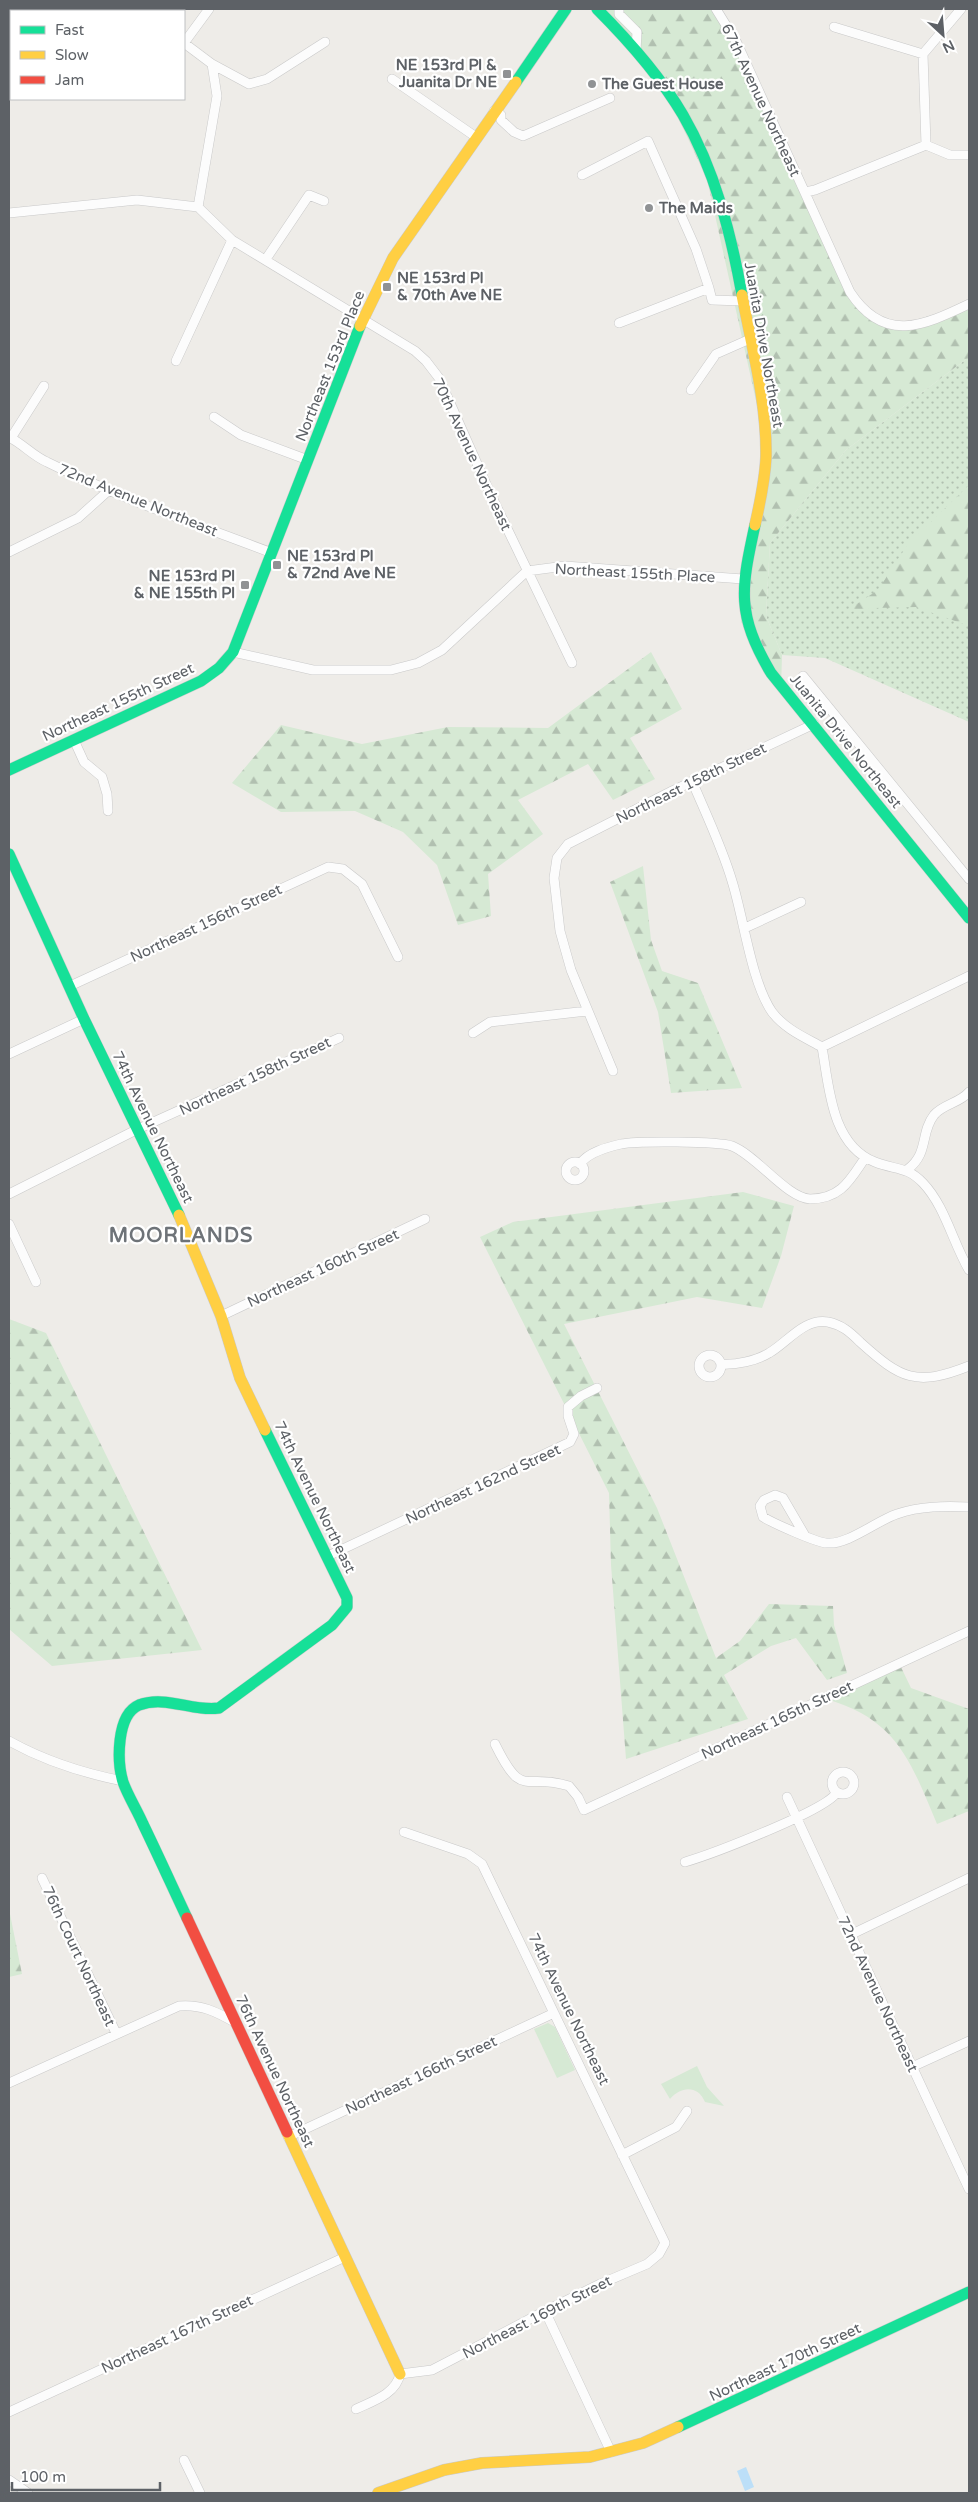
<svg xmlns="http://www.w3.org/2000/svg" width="978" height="2502" viewBox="0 0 978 2502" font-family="'Varela Round',sans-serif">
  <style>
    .grass { fill: url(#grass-dots) }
    .forest { fill: url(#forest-firs) }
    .park { fill: #d6e9d4 }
    .water { fill: #bcdff8 }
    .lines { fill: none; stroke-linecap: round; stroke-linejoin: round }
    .street-casing { stroke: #c9c9c9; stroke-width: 10 }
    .fast-casing { stroke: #cacaca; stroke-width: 12 }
    .slow-casing { stroke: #cacaca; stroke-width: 12 }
    .jam-casing { stroke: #cacaca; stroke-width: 12 }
    .street { stroke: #fcfcfc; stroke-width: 9 }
    .fast { stroke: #16e098; stroke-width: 11 }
    .slow { stroke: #ffcf43; stroke-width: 11 }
    .jam { stroke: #f24e42; stroke-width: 11 }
    .poi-dot { fill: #909294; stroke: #fff; stroke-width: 2 }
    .labels { text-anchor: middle; stroke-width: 4.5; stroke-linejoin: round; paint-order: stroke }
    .poi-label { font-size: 15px; font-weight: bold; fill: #5d6166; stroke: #fff; text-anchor: start }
    .street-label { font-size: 15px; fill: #5d6166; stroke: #fff }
    .district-label { font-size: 20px; font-weight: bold; letter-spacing: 1px; fill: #6e7378; stroke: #fff }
  </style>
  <defs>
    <pattern id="grass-dots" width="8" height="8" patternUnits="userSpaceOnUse" patternTransform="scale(1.25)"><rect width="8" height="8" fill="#d6e9d4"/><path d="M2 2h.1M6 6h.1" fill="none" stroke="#b1c0b0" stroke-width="1.8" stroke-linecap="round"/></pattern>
    <pattern id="forest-firs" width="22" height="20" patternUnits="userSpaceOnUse" patternTransform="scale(1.25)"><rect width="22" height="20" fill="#d6e9d4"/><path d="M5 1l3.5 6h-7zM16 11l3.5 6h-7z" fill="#b1c0b0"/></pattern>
  </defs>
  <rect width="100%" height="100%" fill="#eeece8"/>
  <path class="grass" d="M969 357V722L825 658 782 655 766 616 770 543 846 450Z"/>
  <path class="forest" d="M601 9H716L860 308 896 326 969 304V357L846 450 770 543 766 616 782 655 781 690 741 622 765 474 762 428 707 179 664 88Z
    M969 485V626L916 607 874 608 843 613 878 590 908 544Z
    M651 652 682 709 630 738 655 779 613 800 588 764 518 800 543 834 488 874 491 916 458 925 437 865 403 832 355 811 281 812 232 783 281 725 362 744 448 727 548 728Z
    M643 866 651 940 662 971 698 983 742 1088 671 1093 658 1012 610 882Z
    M743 1192 794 1206 781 1256 762 1308 697 1297 564 1324 657 1508 716 1658 740 1641 769 1604 833 1606 834 1625 847 1673 827 1680 796 1638 771 1646 724 1675 748 1719 626 1759 611 1565 609 1493 480 1237 513 1222Z
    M9 1319 46 1333 202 1650 52 1666 9 1629Z
    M900 1665 911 1688 969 1709V1811L937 1824C911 1762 897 1719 826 1699Z
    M9 1909 22 1974 9 1977Z"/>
  <path class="park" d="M548 2023 555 2027 575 2070 557 2078 534 2029Z
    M697 2066 707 2087 724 2106 705 2102C698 2085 681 2086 670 2099L661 2084Z"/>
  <path class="water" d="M746 2467 754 2487 745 2491 737 2471Z"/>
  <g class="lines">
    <g class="street-casing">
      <path id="street" d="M139 9 143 11
        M619 9V14L637 32 636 51
        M716 9 737 43 850 292C884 344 923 326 969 304
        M121 11 123 9
        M153 11 155 9
        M834 27 923 54
        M184 43 212 64 217 96 198 207
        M184 43 209 9
        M212 64 249 84 267 79 325 42
        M392 79 476 137
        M494 111 501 115V120L514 132 523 136 610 98
        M926 145 923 54 961 9
        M582 175 648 141 696 249 709 288
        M805 192 815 190 926 145 950 155H969
        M198 207 232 240 415 351 426 361 439 378 491 495 572 663
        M9 213 137 200 198 207
        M266 259 309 195 324 201
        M619 323 709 288 712 300 743 301
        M176 361 232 240
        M691 390 716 354 750 339
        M214 417 241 435 308 460
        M9 437C23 444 33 456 47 462 119 498 196 524 272 553
        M11 438 44 386
        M9 552 78 518 108 491
        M233 652 313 670H391L418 663 442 650 527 571 565 566 743 579
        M803 676 969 879
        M74 740 84 762 102 777 107 794 108 811
        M692 781C706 814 722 847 732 881 744 919 751 981 772 1012 785 1029 804 1037 822 1047 829 1086 831 1145 875 1162 895 1170 907 1166 923 1183 945 1206 953 1243 969 1270
        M745 928 801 902
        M70 986 328 867 343 869 362 884 398 957
        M473 1033 490 1022 587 1011
        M822 1047 969 976
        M9 1054 84 1019
        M613 1071 571 970 560 931 554 878 557 858 568 844 672 791 814 724
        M566 1171a9 9 0 1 1 18 0a9 9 0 1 1-18 0Z
        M580 1164C588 1152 608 1147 621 1144 636 1141 718 1141 732 1146 757 1156 787 1198 810 1199 841 1199 850 1180 865 1158
        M908 1169C929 1153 920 1133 934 1115 943 1104 960 1103 969 1092
        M9 1194 138 1129 339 1038
        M9 1224 36 1282
        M221 1316 425 1219
        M699 1366a11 11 0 1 1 22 0a11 11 0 1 1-22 0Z
        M721 1364C736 1365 756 1361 769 1353 788 1342 804 1318 828 1322 842 1325 850 1332 860 1342 901 1379 916 1387 969 1366
        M804 1534 783 1498 775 1495 764 1500 760 1506 763 1517C773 1523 817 1543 827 1543 848 1545 876 1521 897 1514 920 1506 945 1506 969 1507
        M328 1556 570 1442 574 1434 568 1416V1407L581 1396 597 1388
        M9 1741C45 1761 82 1773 123 1781
        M495 1744C523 1801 523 1772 569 1786L578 1797 584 1810 969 1631
        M832 1783a11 11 0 1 1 22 0a11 11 0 1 1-22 0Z
        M787 1797 969 2189
        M685 1862C709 1855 828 1810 837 1792
        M42 1878 116 2033
        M850 1935 969 1878
        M912 2067 969 2041
        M9 2083 179 2006C201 2004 217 2012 236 2023
        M288 2137 554 2013
        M622 2155 676 2127 687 2111
        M545 2311 611 2452
        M356 2409C373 2401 396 2394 400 2374L432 2370 545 2311 600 2284 647 2264 659 2254 665 2243 482 1864 468 1854 404 1832
        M9 2412 345 2257
        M184 2460 200 2493
        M9 2480 28 2493"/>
    </g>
    <g class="fast-casing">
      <path id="fast" d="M597 9C629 41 660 76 683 115 715 170 731 234 742 295
        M516 82 566 9
        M755 525C741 589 736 614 771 673L969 918
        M9 770 201 681 219 668 233 652 360 326
        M9 854 84 1019 179 1215
        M187 1918C172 1886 158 1855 143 1824 137 1810 128 1796 123 1782 117 1762 116 1715 139 1705 166 1695 192 1712 219 1708L332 1625 347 1607V1598L265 1430
        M678 2427 969 2292"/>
    </g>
    <g class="slow-casing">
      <path id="slow" d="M742 295C752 348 767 403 766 457 765 480 760 503 755 525
        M360 326 393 258 516 82
        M179 1215 221 1316 240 1378 265 1430
        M287 2132 400 2374
        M378 2493 444 2470 482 2463 590 2457 643 2443 678 2427"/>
    </g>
    <g class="jam-casing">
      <path id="jam" d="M187 1918 287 2132"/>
    </g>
    <use href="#street" class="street"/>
    <use href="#fast" class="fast"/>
    <use href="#slow" class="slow"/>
    <use href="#jam" class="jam"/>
  </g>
  <g class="poi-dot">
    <rect x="502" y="69" width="10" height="10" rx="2.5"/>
    <circle cx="592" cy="84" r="5"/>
    <circle cx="649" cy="208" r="5"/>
    <rect x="382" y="282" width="10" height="10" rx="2.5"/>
    <rect x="272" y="560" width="10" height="10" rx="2.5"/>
    <rect x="240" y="580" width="10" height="10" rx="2.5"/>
  </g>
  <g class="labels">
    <g class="poi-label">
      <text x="497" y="70" text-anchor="end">NE 153rd Pl &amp;<tspan x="497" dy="17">Juanita Dr NE</tspan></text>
      <text x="602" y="89">The Guest House</text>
      <text x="659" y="213">The Maids</text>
      <text x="397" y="283">NE 153rd Pl<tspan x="397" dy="17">&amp; 70th Ave NE</tspan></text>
      <text x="287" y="561">NE 153rd Pl<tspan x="287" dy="17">&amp; 72nd Ave NE</tspan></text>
      <text x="235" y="581" text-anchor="end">NE 153rd Pl<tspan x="235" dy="17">&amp; NE 155th Pl</tspan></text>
    </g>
    <g class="street-label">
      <text transform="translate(761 100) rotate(65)" y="5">67th Avenue Northeast</text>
      <text transform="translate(764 345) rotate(80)" y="5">Juanita Drive Northeast</text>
      <text transform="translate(330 366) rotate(-68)" y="5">Northeast 153rd Place</text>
      <text transform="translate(472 454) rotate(65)" y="5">70th Avenue Northeast</text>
      <text transform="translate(138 500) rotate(22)" y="5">72nd Avenue Northeast</text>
      <text transform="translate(635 573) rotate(3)" y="5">Northeast 155th Place</text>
      <text transform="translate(118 702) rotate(-25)" y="5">Northeast 155th Street</text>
      <text transform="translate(846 741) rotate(51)" y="5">Juanita Drive Northeast</text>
      <text transform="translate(691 783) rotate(-26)" y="5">Northeast 158th Street</text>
      <text transform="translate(206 923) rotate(-25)" y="5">Northeast 156th Street</text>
      <text transform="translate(255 1076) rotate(-25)" y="5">Northeast 158th Street</text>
      <text transform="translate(153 1127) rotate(64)" y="5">74th Avenue Northeast</text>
      <text transform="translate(323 1268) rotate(-25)" y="5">Northeast 160th Street</text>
      <text transform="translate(483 1484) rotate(-25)" y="5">Northeast 162nd Street</text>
      <text transform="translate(315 1497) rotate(64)" y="5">74th Avenue Northeast</text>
      <text transform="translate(777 1720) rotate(-25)" y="5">Northeast 165th Street</text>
      <text transform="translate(79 1956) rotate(65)" y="5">76th Court Northeast</text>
      <text transform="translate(878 1994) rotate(65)" y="5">72nd Avenue Northeast</text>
      <text transform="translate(569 2009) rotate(64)" y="5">74th Avenue Northeast</text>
      <text transform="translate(275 2071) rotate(65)" y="5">76th Avenue Northeast</text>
      <text transform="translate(421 2075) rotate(-25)" y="5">Northeast 166th Street</text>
      <text transform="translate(537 2317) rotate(-27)" y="5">Northeast 169th Street</text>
      <text transform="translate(177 2334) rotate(-25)" y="5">Northeast 167th Street</text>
      <text transform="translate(785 2362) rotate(-25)" y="5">Northeast 170th Street</text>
    </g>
    <g class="district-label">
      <text x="181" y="1242">MOORLANDS</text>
    </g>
  </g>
  <rect width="978" height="2502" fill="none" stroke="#5d6166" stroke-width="20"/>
  <rect x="10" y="10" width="175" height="90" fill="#ffffff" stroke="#bec0c2"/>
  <rect x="20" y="26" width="25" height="8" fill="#16e098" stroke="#bec0c2"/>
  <text x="55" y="35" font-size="15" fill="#5d6166">Fast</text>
  <rect x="20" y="51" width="25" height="8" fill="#ffcf43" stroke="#bec0c2"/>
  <text x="55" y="60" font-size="15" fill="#5d6166">Slow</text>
  <rect x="20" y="76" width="25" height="8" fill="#f24e42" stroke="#bec0c2"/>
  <text x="55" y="85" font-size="15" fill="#5d6166">Jam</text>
  <g transform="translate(943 35) rotate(154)" stroke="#ffffff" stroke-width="4" paint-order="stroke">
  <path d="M0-4L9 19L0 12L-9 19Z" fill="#5d6166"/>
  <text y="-8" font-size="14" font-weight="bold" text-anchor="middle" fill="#5d6166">N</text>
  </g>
  <path d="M12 2482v8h148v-8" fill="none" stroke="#5d6166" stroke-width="2.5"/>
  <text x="20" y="2482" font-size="15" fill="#5d6166" stroke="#ffffff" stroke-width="4" paint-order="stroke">100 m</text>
</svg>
